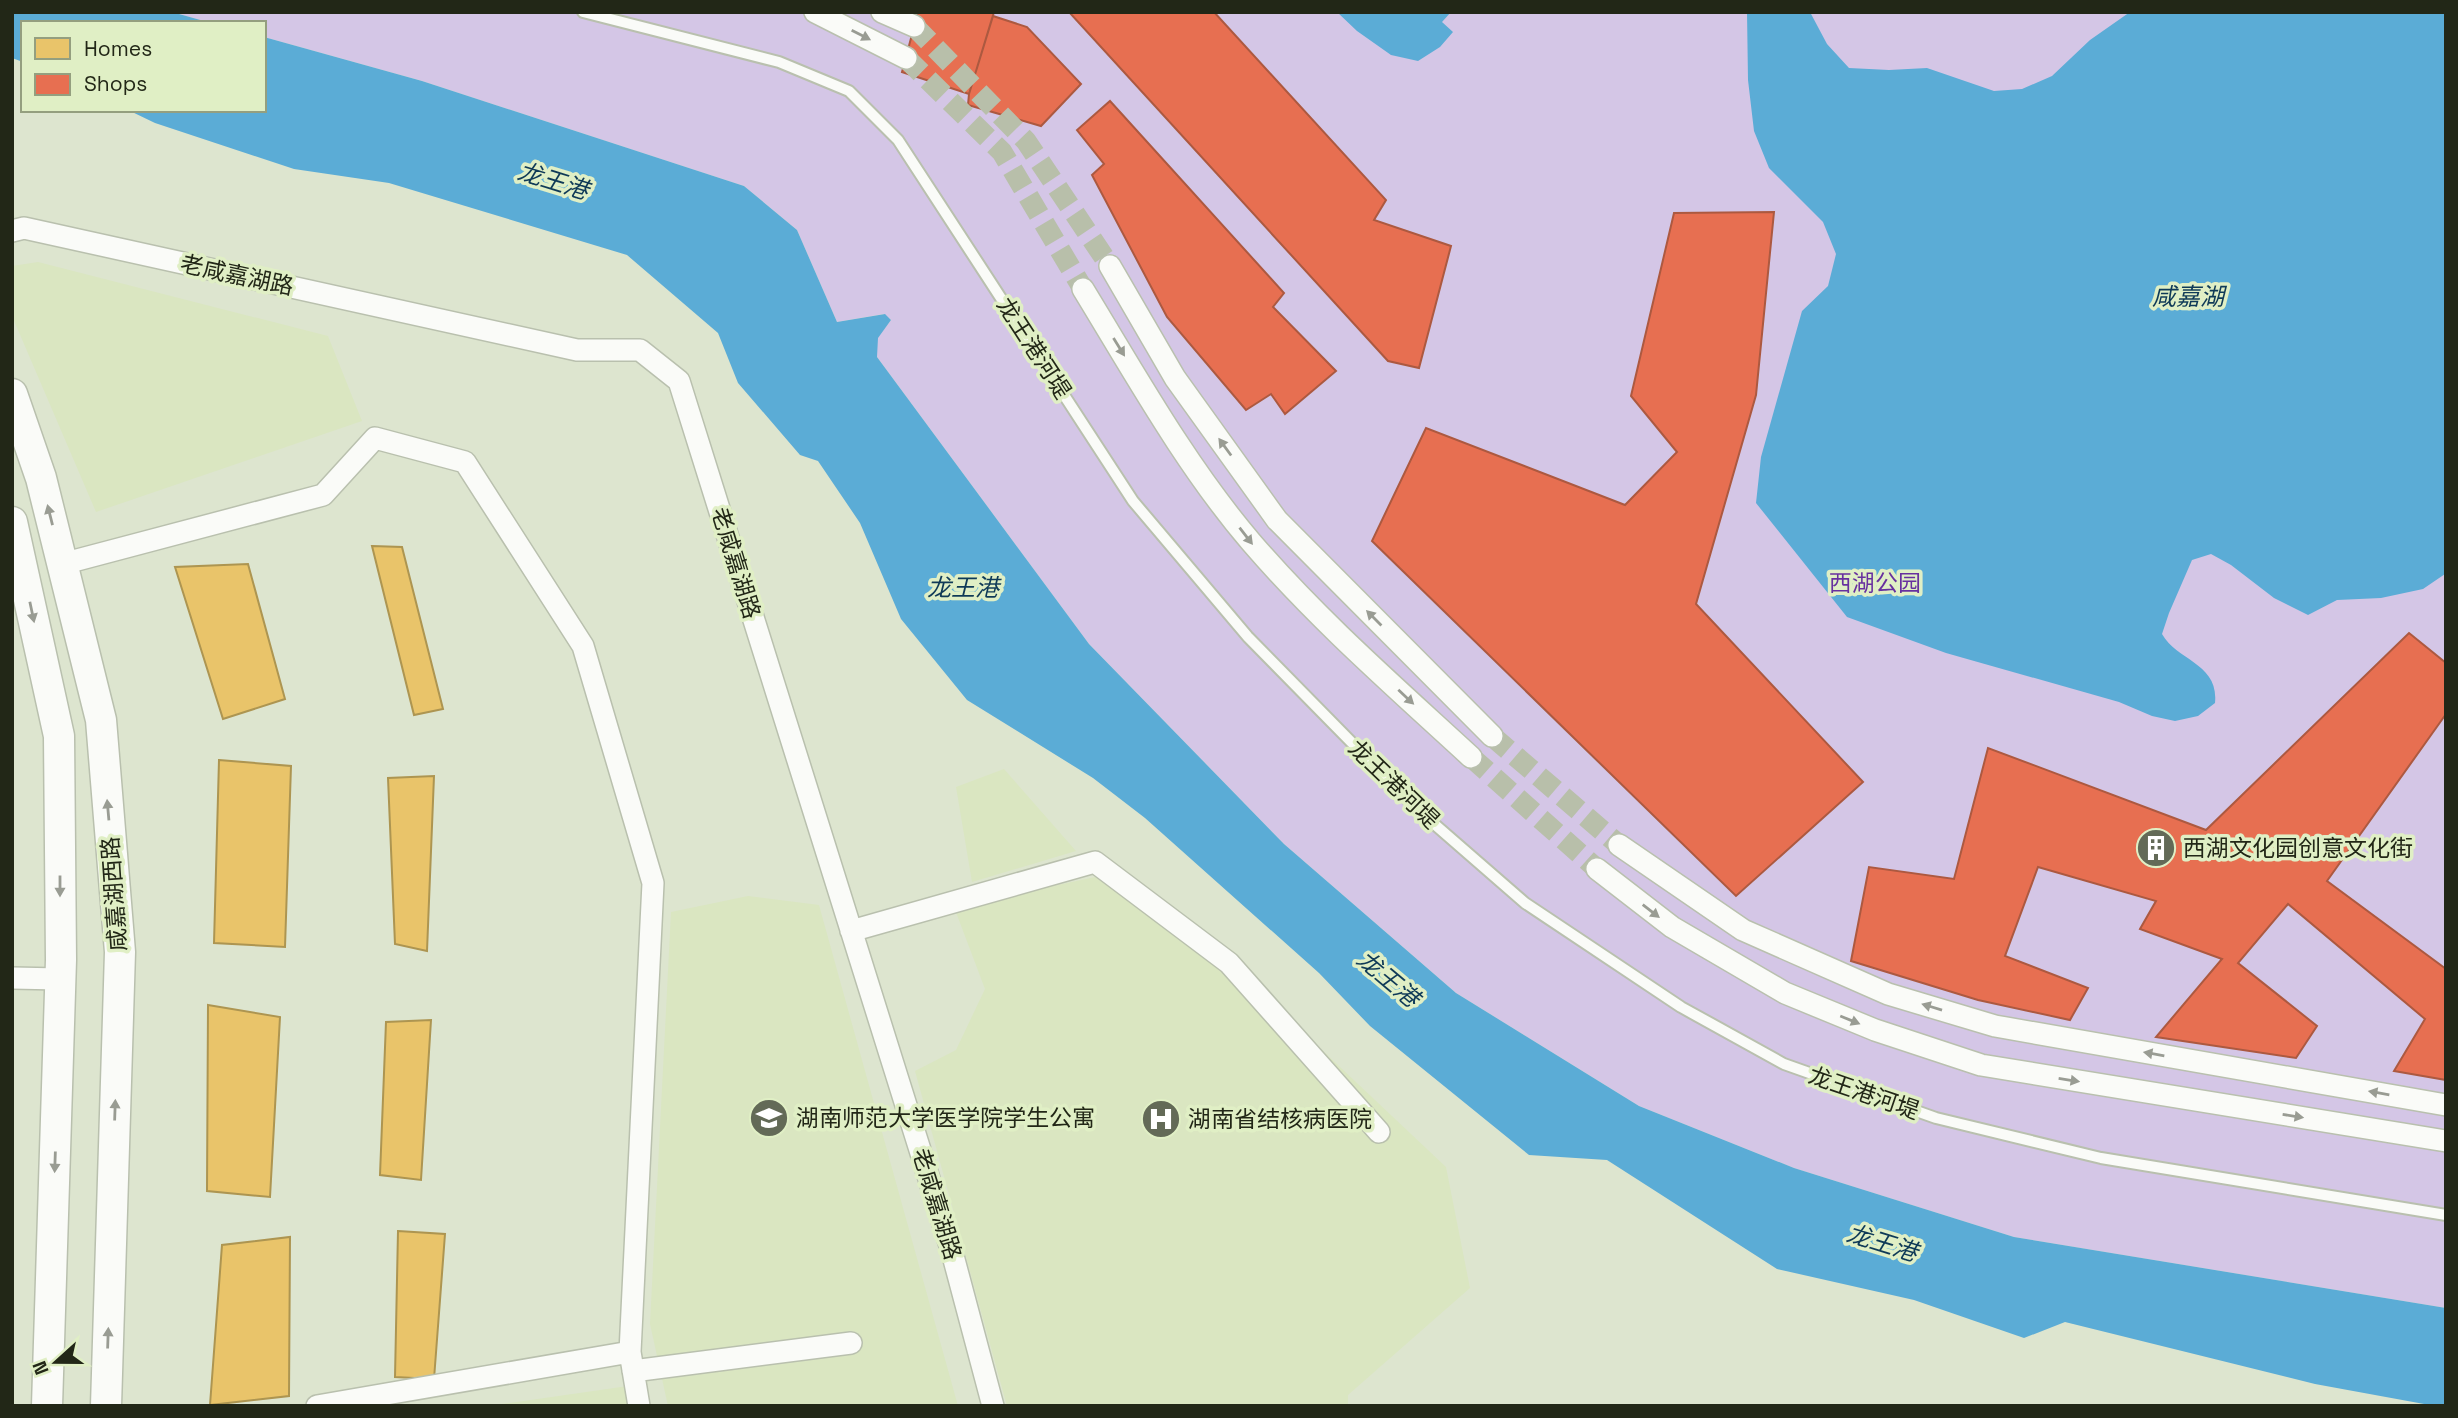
<svg xmlns="http://www.w3.org/2000/svg" width="2458" height="1418" viewBox="0 0 2458 1418" font-family="'Space Grotesk','Noto Sans SC',sans-serif">
  <style>
    .built { fill: #dae6c1 }
    .green { fill: #d4c6e6 }
    .water { fill: #5bacd6 }
    .homes { fill: #e9c46a; stroke: #ad9551; stroke-width: 2 }
    .shops { fill: #e76f51; stroke: #ac5940; stroke-width: 2 }
    .lines { fill: none; stroke-linecap: round; stroke-linejoin: round }
    .minor-tunnel { stroke: #b8bfaa; stroke-width: 21; stroke-dasharray: 21 10; stroke-linecap: butt }
    .service-casing { stroke: #b9c0ae; stroke-width: 14 }
    .minor-casing { stroke: #b9c0ae; stroke-width: 24 }
    .secondary-casing { stroke: #b9c0ae; stroke-width: 33 }
    .service { stroke: #fafbf8; stroke-width: 10 }
    .minor { stroke: #fafbf8; stroke-width: 21 }
    .secondary { stroke: #fafbf8; stroke-width: 30 }
    .oneway { fill: #999c93 }
    .labels { text-anchor: middle; stroke-width: 7; stroke-linejoin: round; paint-order: stroke }
    .street-label { font-size: 23px; fill: #222717; stroke: #e0efc5 }
    .park-label { font-size: 23px; fill: #67309f; stroke: #e0efc5 }
    .poi-label { font-size: 23px; fill: #222717; stroke: #e0efc5; text-anchor: start }
    .water-label { font-size: 24px; font-style: italic; fill: #0f3a57; stroke: #e0efc5 }
  </style>
  <rect width="100%" height="100%" fill="#dde5cf"/>
  <path class="built" d="M38 262 328 336 362 421 96 512 12 316V266Z
    M1004 769 1076 851 972 882 956 787Z
    M1105 875 1216 950 1446 1167 1470 1288 1348 1395V1406H1007L915 1071 956 1050 985 989 954 907Z
    M748 896 819 905 958 1406H668L650 1324 671 912Z
    M628 1386 633 1406H488Z"/>
  <path class="green" d="M172 12H2446V1308L2014 1237 1794 1168 1639 1106 1456 993 1284 844 1089 644 877 357V338L891 320 884 314 837 322 797 230 744 186 422 81 264 37V23H211Z"/>
  <path class="water" d="M12 12H172L211 23H23V62L12 58Z
    M1337 12H1451L1442 22 1453 32 1440 47 1418 61 1391 55 1357 31Z
    M1747 12H1810L1827 44 1849 68 1889 70 1927 68 1994 91 2022 89 2052 76 2090 40 2130 12H2446L2445 574 2423 589 2381 598 2337 600 2308 615 2274 598 2231 565 2211 554 2192 560 2169 613 2162 634C2177 661 2219 663 2215 703L2198 716 2175 721 2152 716 2119 702 1946 653 1847 617 1756 503 1761 457 1802 311 1828 286 1836 254 1823 222 1769 168 1754 131 1748 80Z
    M264 37 422 81 744 186 797 230 837 322 885 314 891 320 878 338 877 357 1089 644 1284 844 1456 993 1639 1106 1794 1168 2014 1237 2446 1308V1406H2435L2315 1384 2065 1322 2024 1338 1914 1300 1777 1269 1607 1160 1529 1155 1370 1026 1319 973 1145 818 1093 778 967 700 901 619 860 523 818 461 800 455 738 383 718 333 627 255 389 183 294 169 155 123 128 110H264Z"/>
  <path class="homes" d="M372 546 402 547 443 709 414 715Z
    M248 564 285 699 223 719 175 567Z
    M219 760 291 766 285 947 214 943Z
    M434 776 427 951 395 944 388 778Z
    M208 1005 280 1017 270 1197 207 1191Z
    M431 1020 421 1180 380 1175 386 1022Z
    M398 1231 445 1234 434 1379 395 1377Z
    M290 1237 289 1396 210 1405 222 1245Z"/>
  <path class="shops" d="M918 12H994L969 94 902 72Z
    M1069 12H1214L1386 200 1374 220 1451 246 1419 368 1388 361Z
    M993 16 1027 27 1081 84 1041 126 968 105 969 94Z
    M1110 101 1284 293 1273 307 1336 371 1285 414 1271 394 1246 410 1167 317 1092 175 1104 164 1077 130Z
    M1774 212 1756 395 1696 604 1863 782 1736 896 1372 541 1426 428 1625 505 1677 452 1631 396 1674 213Z
    M2409 633 2446 663V714L2327 881 2446 969V1080L2394 1071 2425 1019 2288 904 2238 963 2317 1026 2296 1058 2156 1037 2222 959 2140 929 2156 901 2038 867 2005 956 2088 988 2070 1020 1978 1000 1851 961 1869 867 1954 879 1988 748 2206 830Z"/>
  <g class="lines">
    <path class="minor-tunnel" d="M914 26 1026 141 1110 266
      M906 58 1002 152 1083 289
      M1492 736 1619 845
      M1471 757 1597 869"/>
    <g class="service-casing">
      <path id="service" d="M583 12 779 62 849 91 898 140 1133 501 1248 637 1417 809 1525 903 1681 1007 1784 1064 1936 1118 2101 1158 2446 1215"/>
    </g>
    <g class="minor-casing">
      <path id="minor" d="M815 12 906 58
        M882 12 914 26
        M12 231 24 228 577 350H640L679 381 952 1252 993 1406
        M1110 266 1175 378 1277 520 1492 736
        M1083 289C1135 374 1186 466 1251 542 1318 620 1395 687 1471 757
        M62 564 323 495 375 438 465 462 583 646 653 883 630 1352 639 1406
        M1619 845 1743 930 1888 994 1995 1026 2446 1105
        M1597 869 1672 927 1785 993 1875 1030 1981 1065 2446 1141
        M851 931 1095 862 1229 963 1379 1132
        M12 978 60 979
        M633 1371 851 1343
        M317 1406 630 1352"/>
    </g>
    <g class="secondary-casing">
      <path id="secondary" d="M12 394 41 478 101 720 120 952 106 1406
        M12 522 59 736 61 960 47 1406"/>
    </g>
    <use href="#service" class="service"/>
    <use href="#minor" class="minor"/>
    <use href="#secondary" class="secondary"/>
  </g>
  <defs><path id="oneway-solid" d="M-6-.8H1V-3.2L6.5 0L1 3.2V.8H-6Z" transform="scale(1.75)"/></defs>
  <g class="oneway">
    <use href="#oneway-solid" transform="translate(861 35) rotate(27)"/>
    <use href="#oneway-solid" transform="translate(1119 347) rotate(58)"/>
    <use href="#oneway-solid" transform="translate(1225 447) rotate(-126)"/>
    <use href="#oneway-solid" transform="translate(50 515) rotate(-104)"/>
    <use href="#oneway-solid" transform="translate(1246 536) rotate(52)"/>
    <use href="#oneway-solid" transform="translate(32 612) rotate(78)"/>
    <use href="#oneway-solid" transform="translate(1374 618) rotate(-135)"/>
    <use href="#oneway-solid" transform="translate(1406 697) rotate(43)"/>
    <use href="#oneway-solid" transform="translate(108 810) rotate(-95)"/>
    <use href="#oneway-solid" transform="translate(60 886) rotate(90)"/>
    <use href="#oneway-solid" transform="translate(1651 911) rotate(38)"/>
    <use href="#oneway-solid" transform="translate(1932 1007) rotate(-163)"/>
    <use href="#oneway-solid" transform="translate(1850 1020) rotate(22)"/>
    <use href="#oneway-solid" transform="translate(2154 1054) rotate(-170)"/>
    <use href="#oneway-solid" transform="translate(2069 1080) rotate(9)"/>
    <use href="#oneway-solid" transform="translate(2379 1093) rotate(-170)"/>
    <use href="#oneway-solid" transform="translate(115 1110) rotate(-88)"/>
    <use href="#oneway-solid" transform="translate(2293 1116) rotate(9)"/>
    <use href="#oneway-solid" transform="translate(55 1162) rotate(92)"/>
    <use href="#oneway-solid" transform="translate(108 1338) rotate(-88)"/>
  </g>
  <defs>
    <g id="building-disc" transform="scale(2.0125)"><circle r="9.5" fill="#636a57" stroke="#e0efc5"/><path d="M-4-6H4V6H1V3H-1V6H-4ZM-2.5-4.3h1.7v1.8h-1.7ZM.8-4.3h1.7v1.8H.8ZM-2.5-1h1.7V.8h-1.7ZM.8-1h1.7V.8H.8Z" fill="#fff"/></g>
    <g id="university-disc" transform="scale(2.0125)"><circle r="9.5" fill="#636a57" stroke="#e0efc5"/><path d="M0-5L7-2L0 1L-7-2ZM-4 1L0 2.5L4 1V4Q0 6-4 4Z" fill="#fff"/></g>
    <g id="hospital-disc" transform="scale(2.0125)"><circle r="9.5" fill="#636a57" stroke="#e0efc5"/><path d="M-5-5h3v3.5h4V-5h3V5h-3V1.5h-4V5h-3Z" fill="#fff"/></g>
  </defs>
  <g fill-rule="evenodd">
    <use href="#building-disc" x="2156" y="848"/>
    <use href="#university-disc" x="769" y="1118"/>
    <use href="#hospital-disc" x="1161" y="1119"/>
  </g>
  <g class="labels">
    <g class="street-label">
      <text transform="translate(237 275) rotate(12)" y="8">老咸嘉湖路</text>
      <text transform="translate(1034 348) rotate(57)" y="8">龙王港河堤</text>
      <text transform="translate(736 563) rotate(73)" y="8">老咸嘉湖路</text>
      <text transform="translate(1394 784) rotate(44)" y="8">龙王港河堤</text>
      <text transform="translate(114 894) rotate(-94)" y="8">咸嘉湖西路</text>
      <text transform="translate(1864 1093) rotate(19)" y="8">龙王港河堤</text>
      <text transform="translate(937 1204) rotate(73)" y="8">老咸嘉湖路</text>
    </g>
    <g class="park-label">
      <text x="1875" y="591">西湖公园</text>
    </g>
    <g class="poi-label">
      <text x="2183" y="856">西湖文化园创意文化街</text>
      <text x="796" y="1126">湖南师范大学医学院学生公寓</text>
      <text x="1188" y="1127">湖南省结核病医院</text>
    </g>
    <g class="water-label">
      <text transform="translate(553 181) rotate(17)" y="8">龙王港</text>
      <text x="2188" y="305">咸嘉湖</text>
      <text x="963" y="596">龙王港</text>
      <text transform="translate(1388 979) rotate(40)" y="8">龙王港</text>
      <text transform="translate(1882 1243) rotate(17)" y="8">龙王港</text>
    </g>
  </g>
  <rect width="2458" height="1418" fill="none" stroke="#222717" stroke-width="28"/>
  <rect x="21" y="21" width="245" height="91" fill="#e0efc5" stroke="#949f7f" stroke-width="2"/>
  <rect x="35" y="38" width="35" height="21" fill="#e9c46a" stroke="#949f7f" stroke-width="2"/>
  <text x="84" y="56" font-size="21" fill="#222717">Homes</text>
  <rect x="35" y="74" width="35" height="21" fill="#e76f51" stroke="#949f7f" stroke-width="2"/>
  <text x="84" y="91" font-size="21" fill="#222717">Shops</text>
  <g transform="translate(56 1362) rotate(249)" stroke="#e0efc5" stroke-width="5" paint-order="stroke">
  <path d="M0-5L12 26L0 18L-12 26Z" fill="#222717"/>
  <text y="-10" font-size="19" font-weight="bold" text-anchor="middle" fill="#222717">N</text>
  </g>
</svg>
